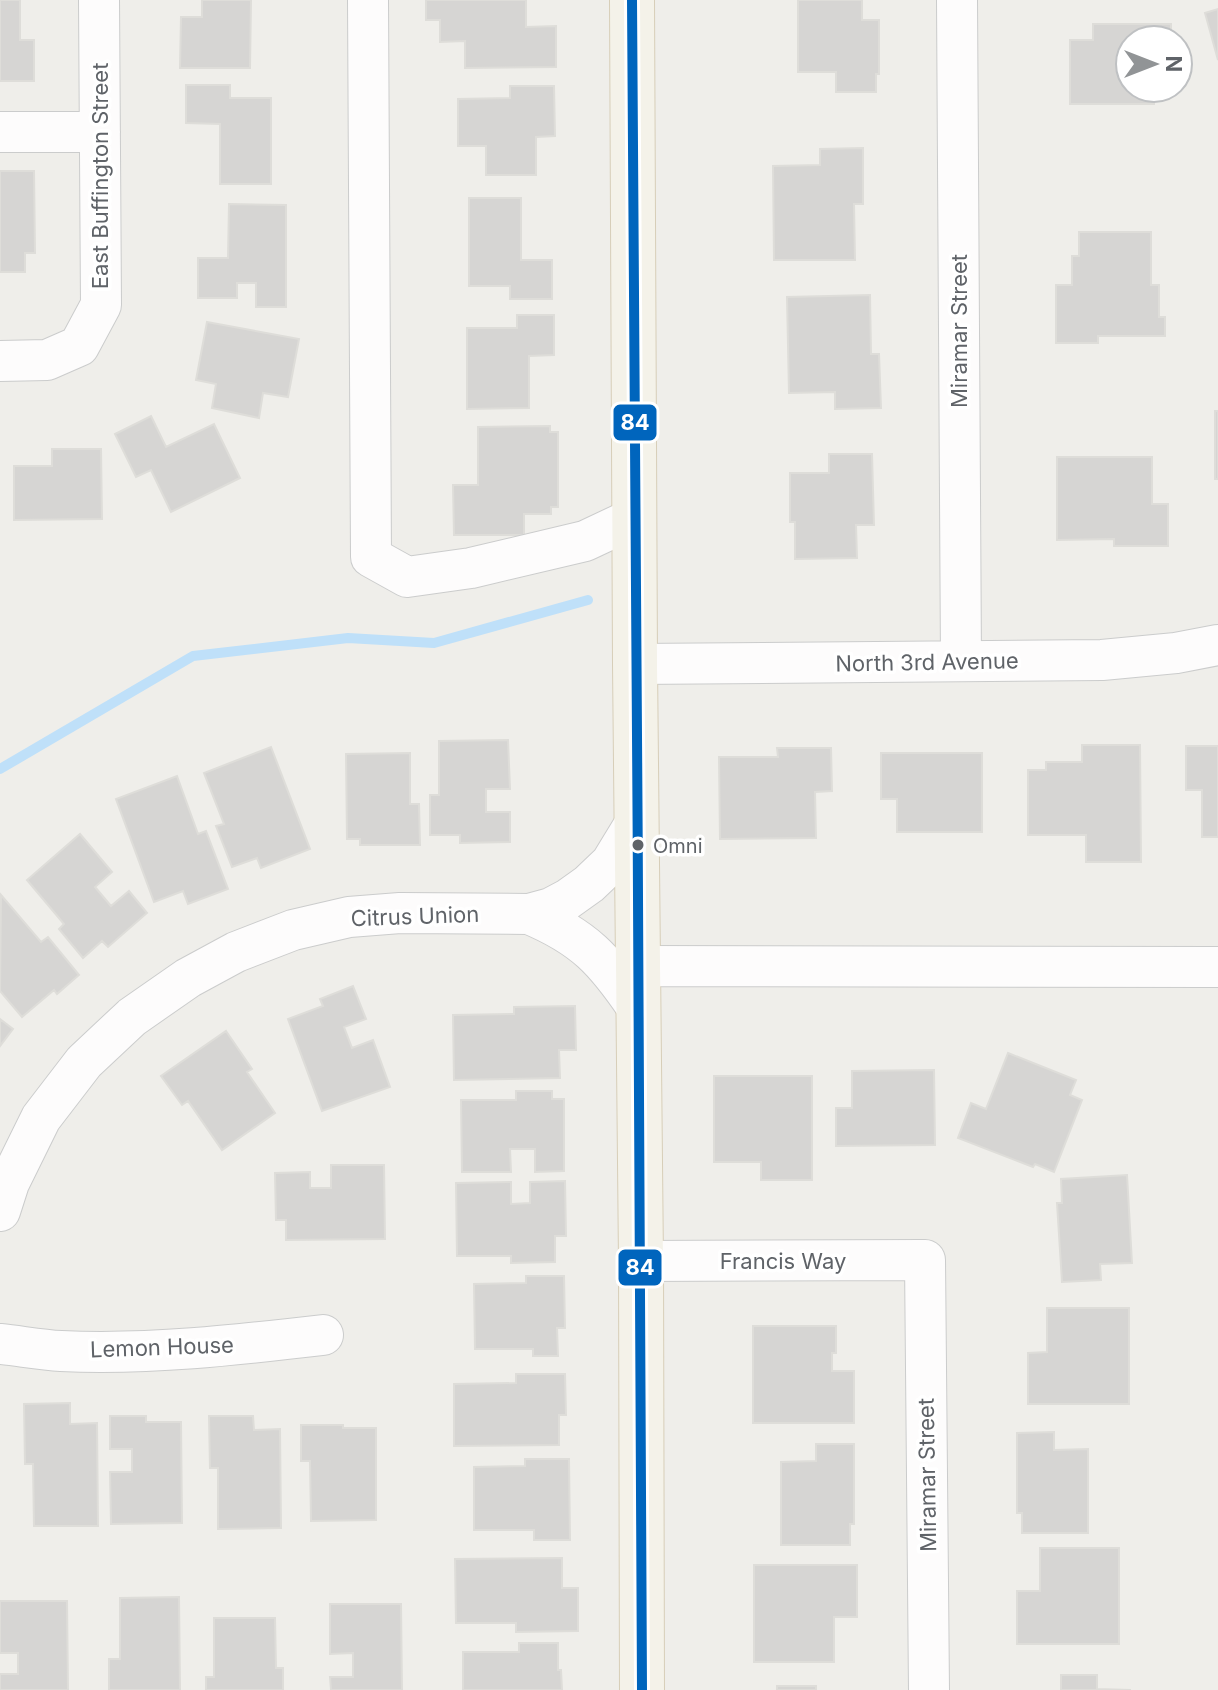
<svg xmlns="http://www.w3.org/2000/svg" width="1218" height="1690" viewBox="0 0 1218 1690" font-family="Inter,sans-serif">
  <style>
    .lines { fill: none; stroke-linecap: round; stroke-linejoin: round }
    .stream { stroke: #bfe0f9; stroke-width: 10 }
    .building { fill: #d6d5d3; stroke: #deddd9; stroke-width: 2 }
    .minor-casing { stroke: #cbcccc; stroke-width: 42 }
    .major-casing { stroke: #d7ceb8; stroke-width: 46 }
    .minor { stroke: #fdfcfc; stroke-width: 40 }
    .major { stroke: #f4f2e9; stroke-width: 44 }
    .bus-1-casing { stroke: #fff; stroke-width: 16 }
    .bus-1 { stroke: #0065bd; stroke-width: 10 }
    .bus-dot { fill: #5f6368; stroke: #fff; stroke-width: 3 }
    .labels { text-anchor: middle; stroke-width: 7; stroke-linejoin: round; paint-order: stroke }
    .bus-label { font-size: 20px; fill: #5f6368; stroke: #fff; text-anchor: start }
    .street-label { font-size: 22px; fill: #5f6368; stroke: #fff }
    .line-badge { stroke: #fff; stroke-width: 3 }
    .badge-label { font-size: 22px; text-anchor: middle; font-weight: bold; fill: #fff }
  </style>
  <rect width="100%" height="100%" fill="#efeeea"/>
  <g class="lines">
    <path class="stream" d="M0 769 193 656 348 638 434 643 588 600"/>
  </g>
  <path class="building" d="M0 0H20V40H34V81H0Z
    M202 0H251L250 68H180L181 17H202Z
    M426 0H526V27L556 26V67L465 68V41L440 42V20H426Z
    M798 0H862V20H879V74H876V92H836V72H798Z
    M1218 9V60L1205 13Z
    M1093 24H1171V40H1130V88H1154V104H1070V40H1093Z
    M186 85H230V98H271V184H220V124L186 123Z
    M510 86H554L555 136 536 137V175H486V146H458V99L510 98Z
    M863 148V204H854L855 260H774L773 166 820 165V149Z
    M0 171H34L35 253H25V272H0Z
    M469 198H521V260H552V299H510V286H469Z
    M229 204 286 205V307H256V283H237V298H198V258H228Z
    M1079 232H1151V285H1159V317H1165V336H1098V343H1056V285H1072V256H1079Z
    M870 295 871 354H879L881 408 835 409V392L789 393 787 297Z
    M517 315H554V355L529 356V408L467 409V328H517Z
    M207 322 299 339 288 397 263 393 259 418 212 408 216 384 196 380Z
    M1215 411H1218V479H1215Z
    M151 416 166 447 214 424 240 478 171 512 151 470 136 477 115 434Z
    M550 426V432H558V507H551V514H524V535H454L453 485H478V427Z
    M52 449H101L102 519 14 520V466H52Z
    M829 454H872L874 525H856L857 558 795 559V522H790V473H829Z
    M1057 457H1152V504H1168V546H1114V539L1057 540Z
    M508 740 510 789H486V812H510V842L460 843V835H430V795H439V741Z
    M1082 745H1140L1141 862H1086V835H1028V770H1046V762H1082Z
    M1186 746H1218V837H1202V790H1186Z
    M271 747 310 849 261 868 257 858 232 867 216 826 224 824 204 773Z
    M777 748H831L832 791 815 792 816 838 720 839 719 757H778Z
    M410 753V804H419L420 845H360V839H347L346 754Z
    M881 753H982V832H897V799H881Z
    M177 776 198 834 206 831 228 889 188 904 183 891 154 902 116 799Z
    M80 834 112 872 95 887 111 906 129 891 147 913 108 947 102 941 83 958 59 929 64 924 27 880Z
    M1 895 41 942 48 937 79 975 57 994 54 990 22 1017 0 991Z
    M353 986 366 1019 344 1027 352 1048 373 1040 390 1087 322 1111 288 1019 323 1006 320 999Z
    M575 1006 576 1050H559L560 1078 454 1080 453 1015 514 1014V1007Z
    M0 1019 13 1029 0 1046Z
    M226 1031 252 1069 247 1072 275 1113 222 1150 188 1101 182 1105 161 1076Z
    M1008 1053 1076 1080 1070 1095 1082 1100 1054 1172 1035 1164 1033 1167 958 1138 971 1103 986 1109Z
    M934 1070 935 1145 836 1146V1108H852V1071Z
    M714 1076H812V1180H761V1162H714Z
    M516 1091H552V1099H564V1171L535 1172V1149H510L511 1172H462L461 1100H516Z
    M331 1165H384L385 1239 286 1240V1220H276L275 1173 310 1172V1188H331Z
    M1127 1175 1132 1263 1100 1264 1101 1280 1062 1282 1057 1203H1062L1061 1179Z
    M565 1181 566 1236H555V1262L511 1263V1256H457L456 1183 511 1182V1204L530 1203V1182Z
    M526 1276H564L565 1328H557L558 1356H533V1349H475L474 1284 526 1283Z
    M1047 1308H1129V1404H1028V1353L1047 1352Z
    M753 1326H836V1353H832V1371H854V1423H753Z
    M516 1374H565L566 1415H559V1445L454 1446V1384L516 1383Z
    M70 1403V1424L97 1423 98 1526H34L33 1464H25L24 1404Z
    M110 1416H146V1422H181L182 1523 111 1524 110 1472H132V1449H110Z
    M209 1416H253L254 1430 280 1429 281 1528 218 1529V1468H210Z
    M301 1425H343V1428H376V1520L311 1521 310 1461H301Z
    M1054 1432V1450L1088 1449V1533H1022V1513H1017V1433Z
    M816 1444H854V1524H850V1545H781V1462L816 1461Z
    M525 1459H569L570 1540H534V1530H474V1467L525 1466Z
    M1040 1548H1119V1644H1017V1591H1040Z
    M562 1558V1588H578V1631L516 1632V1623H456L455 1559Z
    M754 1565H857V1617H834V1662H754Z
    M179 1597 180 1690H109V1659H120V1598Z
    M0 1601H67L68 1690H0V1674H18V1653H0Z
    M330 1604H401L402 1690H331L330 1677H353V1653L330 1654Z
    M214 1618H275L276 1668H283V1690H206V1677H214Z
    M519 1643H558V1670H561L562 1690H463V1652H519Z
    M1061 1675H1097V1689L1131 1690H1061Z
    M777 1686H816V1690H777Z"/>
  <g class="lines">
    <g class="minor-casing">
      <path id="minor" d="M368 0 371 557 407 577 471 568 585 541 634 518
        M957 0 961 661
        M0 132H100
        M0 361 47 360 79 346 101 305 99 0
        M635 664 1102 660 1176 653 1218 645
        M529 914C584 937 605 960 638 1009
        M637 966 1218 967
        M0 1211 9 1183 41 1118 84 1062 132 1017 188 978 236 952 293 930 349 917 400 913 529 914 551 908 568 899 589 884 611 863 636 822
        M641 1261 925 1260 929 1690
        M0 1344C20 1346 41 1350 61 1351 149 1355 236 1345 323 1335"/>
    </g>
    <g class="major-casing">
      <path id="major" d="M632 0 635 664 641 1261 642 1690"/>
    </g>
    <use href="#minor" class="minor"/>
    <use href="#major" class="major"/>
    <g class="bus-1-casing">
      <path id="bus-1" d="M632 0C635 563 641 1127 642 1690"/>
    </g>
    <use href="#bus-1" class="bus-1"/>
  </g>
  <circle class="bus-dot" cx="638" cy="845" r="7"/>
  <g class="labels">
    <g class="bus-label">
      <text x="653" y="853">Omni</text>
    </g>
    <g class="street-label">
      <text transform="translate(100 176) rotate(-90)" y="8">East Buffington Street</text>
      <text transform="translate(959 331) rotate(-90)" y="8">Miramar Street</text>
      <text transform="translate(927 662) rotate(-1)" y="8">North 3rd Avenue</text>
      <text transform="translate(415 916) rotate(-2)" y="8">Citrus Union</text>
      <text x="783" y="1269">Francis Way</text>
      <text transform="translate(162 1347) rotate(-2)" y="8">Lemon House</text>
      <text transform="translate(927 1475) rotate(-91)" y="8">Miramar Street</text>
    </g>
  </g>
  <g class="line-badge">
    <rect x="612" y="403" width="46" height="39" rx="8" fill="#0065bd"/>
    <rect x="617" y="1248" width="46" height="39" rx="8" fill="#0065bd"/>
  </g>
  <g class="badge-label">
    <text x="635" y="430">84</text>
    <text x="640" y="1275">84</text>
  </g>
  <g transform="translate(1154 64) rotate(90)"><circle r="38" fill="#ffffff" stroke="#bfc1c3" stroke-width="2"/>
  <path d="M0-6L14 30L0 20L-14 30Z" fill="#919496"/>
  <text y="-12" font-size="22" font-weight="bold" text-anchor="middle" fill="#5f6368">N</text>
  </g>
</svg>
